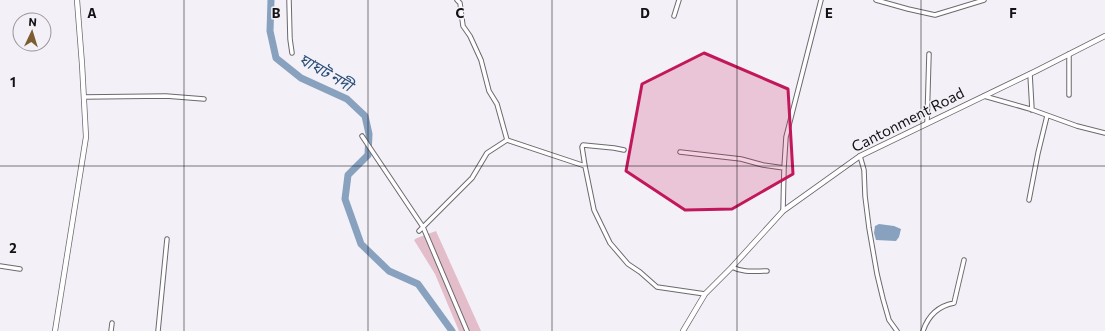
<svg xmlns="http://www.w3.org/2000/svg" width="1105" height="331" viewBox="0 0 1105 331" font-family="Commissioner,'Noto Sans Bengali',sans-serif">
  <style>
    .green { fill: #e3bdc9 }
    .water { fill: #88a1bf }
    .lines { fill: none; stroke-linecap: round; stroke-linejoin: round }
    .river { stroke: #88a1bf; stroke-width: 7 }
    .minor-casing { stroke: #6c696e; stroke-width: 5.5 }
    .tertiary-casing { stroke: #6c696e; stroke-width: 6 }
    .minor { stroke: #fff; stroke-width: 3.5 }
    .tertiary { stroke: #fff; stroke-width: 4.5 }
    .marked { fill: #c2185b; fill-opacity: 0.2; stroke: #c2185b; stroke-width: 3; stroke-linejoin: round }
    .grid { fill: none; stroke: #121113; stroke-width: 1; stroke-opacity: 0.55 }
    .labels { text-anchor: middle; stroke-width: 3; stroke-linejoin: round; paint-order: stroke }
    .street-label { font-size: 15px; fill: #121113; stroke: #f3f1f7 }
    .water-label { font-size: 16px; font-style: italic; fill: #2a4f79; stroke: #f3f1f7 }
    .grid-label { font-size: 13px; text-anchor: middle; font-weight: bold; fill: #121113; stroke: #f3f1f7; stroke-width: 3; stroke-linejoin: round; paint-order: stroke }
  </style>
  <rect width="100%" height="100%" fill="#f3f1f7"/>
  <path class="green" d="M436 231 481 331H459L435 274 414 240 417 238Z"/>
  <path class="water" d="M879 224 894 226 901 229 899 237 896 241 876 240 874 233 875 226Z"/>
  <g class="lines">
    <path class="river" d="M271 0 270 31 276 58 301 78 347 99 365 116 369 134 368 155 348 175 345 199 361 244 389 271 418 284 452 331"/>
    <g class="minor-casing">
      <path id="minor" d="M289 0 290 39 292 53
        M457 0 460 3 463 26 470 36 481 60 489 91 497 104 507 140
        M876 0 908 9 935 15 984 0
        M674 16 679 0
        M1069 54V95
        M1030 74 1032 110
        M984 96 1030 109 1077 126 1105 133
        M84 97 166 96 204 99
        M927 123 929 54
        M362 136 423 227 467 331
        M680 152 741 159 763 165 784 168
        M860 156 864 170 865 196 869 228 877 274 883 299 889 320 897 331
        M585 166 582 147 583 145 614 148 624 150
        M1029 200 1038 153 1047 116
        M783 211 784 168 786 137 821 0
        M419 231 472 178 487 153 507 140 585 166 594 210 610 243 628 264 640 272 657 287 705 294
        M0 266 20 269
        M732 267C743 273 755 271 767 271
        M111 331 112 323
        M158 331 167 239
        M923 331C928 316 938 306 954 303L964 260"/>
    </g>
    <g class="tertiary-casing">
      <path id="tertiary" d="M55 331 86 137 82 64 77 0
        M683 331 705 294 732 267 783 211 860 156 1036 71 1105 36"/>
    </g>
    <use href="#minor" class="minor"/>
    <use href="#tertiary" class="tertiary"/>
  </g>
  <path class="marked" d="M704 53 788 89 793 174 732 209 685 210 626 171 642 84Z"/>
  <path class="grid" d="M184 0V331M368 0V331M552 0V331M737 0V331M921 0V331M0 166H1105"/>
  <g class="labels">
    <g class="street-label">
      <text transform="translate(908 120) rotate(-27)" y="5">Cantonment Road</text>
    </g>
    <g class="water-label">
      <text transform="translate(326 72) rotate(30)" y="6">ঘাঘট নদী</text>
    </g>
  </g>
  <g class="grid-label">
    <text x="92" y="18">A</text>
    <text x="276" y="18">B</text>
    <text x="460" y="18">C</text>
    <text x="645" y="18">D</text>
    <text x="829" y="18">E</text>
    <text x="1013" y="18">F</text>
    <text x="13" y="87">1</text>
    <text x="13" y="253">2</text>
  </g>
  <g transform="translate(32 32) rotate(4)"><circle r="19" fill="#f3f1f7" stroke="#99979c"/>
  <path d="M0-3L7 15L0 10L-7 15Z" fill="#7b5d31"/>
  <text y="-6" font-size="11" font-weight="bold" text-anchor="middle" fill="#121113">N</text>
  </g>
</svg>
